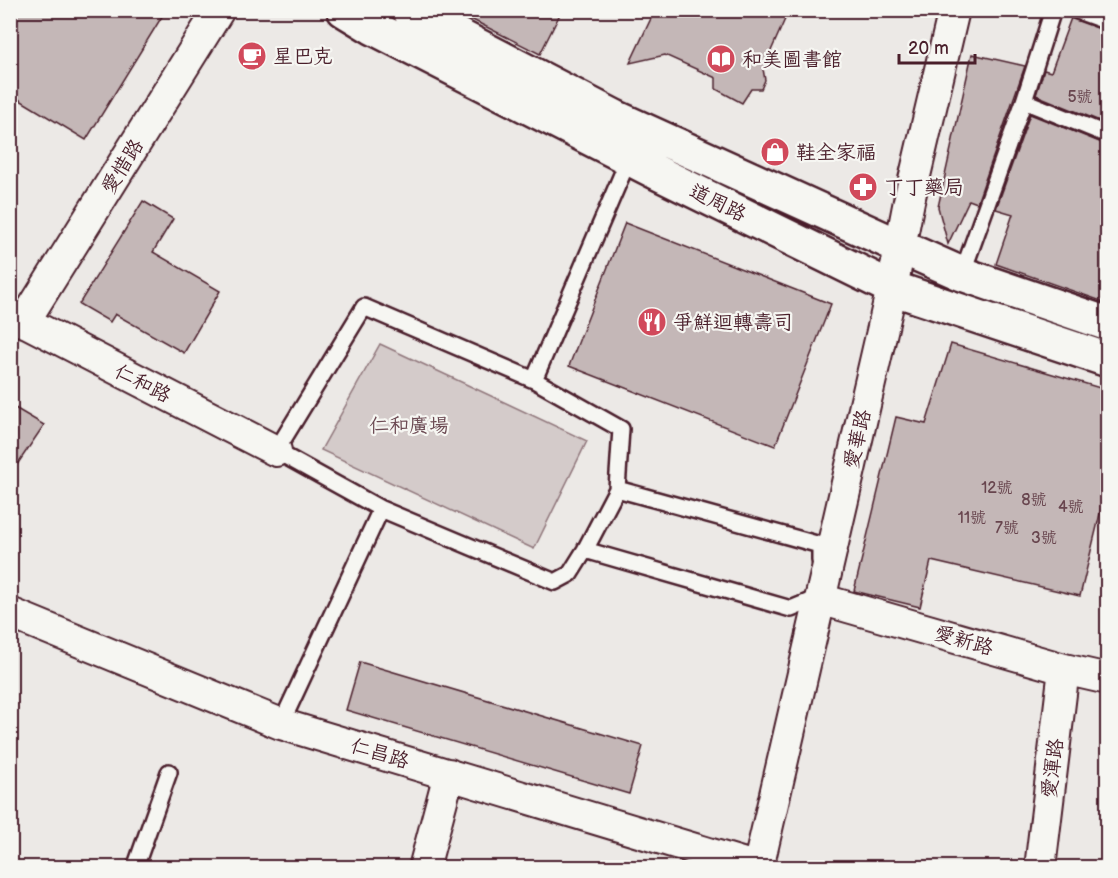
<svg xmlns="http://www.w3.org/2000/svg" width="1118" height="878" viewBox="0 0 1118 878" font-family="'Balsamiq Sans','LXGW WenKai TC',sans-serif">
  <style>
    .green { fill: #d4cbca; stroke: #8f757a; stroke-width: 1.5 }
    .building { fill: #c4b7b7; stroke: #4a1f2b; stroke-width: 1.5 }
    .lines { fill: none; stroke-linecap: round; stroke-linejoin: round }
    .lane-casing { stroke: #4a1f2b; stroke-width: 20 }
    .street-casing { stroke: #4a1f2b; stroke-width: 34 }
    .secondary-casing { stroke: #4a1f2b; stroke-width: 38 }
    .lane { stroke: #f6f6f2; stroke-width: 15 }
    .street { stroke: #f6f6f2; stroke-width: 30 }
    .secondary { stroke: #f6f6f2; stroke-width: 33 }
    .labels { text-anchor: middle; stroke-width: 4.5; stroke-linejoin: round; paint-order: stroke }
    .number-label { font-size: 16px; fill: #68454e }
    .poi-label { font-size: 20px; fill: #4a1f2b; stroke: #f6f6f2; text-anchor: start }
    .street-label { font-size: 20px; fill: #4a1f2b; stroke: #f6f6f2 }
    .park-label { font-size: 20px; fill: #6c4a53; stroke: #f6f6f2 }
  </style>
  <rect width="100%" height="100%" fill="#ece9e6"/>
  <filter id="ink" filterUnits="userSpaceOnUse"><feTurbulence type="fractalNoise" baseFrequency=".0167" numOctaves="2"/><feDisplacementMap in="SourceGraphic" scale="12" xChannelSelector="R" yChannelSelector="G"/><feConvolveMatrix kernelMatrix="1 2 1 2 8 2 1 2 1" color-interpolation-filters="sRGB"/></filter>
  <g filter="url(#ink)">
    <path class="green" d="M380 344 587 441 534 549 321 450Z"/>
    <path class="building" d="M10 10H166L86 140 10 94Z
      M453 10H562L540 54Z
      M655 10H789L763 69 765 80 761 89H751L742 103 716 89V78L665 55 630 63Z
      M1071 18 1107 31V124L1036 95 1044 70 1051 72Z
      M972 54 1025 66 977 203 969 200 948 244 938 207Z
      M1030 114 1107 145V303L996 264 1013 214 996 209Z
      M143 201 173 219 153 252 220 291 184 353 115 314 110 322 79 304Z
      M625 223 831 304 775 446 569 366Z
      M951 344 1107 390V485L1080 596 931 561 920 607 854 591 896 417 926 424Z
      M10 405 44 425 10 475Z
      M360 662 643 746 629 794 346 710Z"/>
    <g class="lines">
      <g class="lane-casing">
        <path id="lane" d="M1075 10 1108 22
          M1024 101 1053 10
          M962 274 1024 101 1108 135
          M364 307 534 380 621 429 617 489 585 550 570 574 555 582 381 509 276 451Z
          M534 380 629 158
          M617 489 820 545V561
          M585 550 791 609 820 597
          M281 724 381 509
          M135 868 169 772"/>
      </g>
      <g class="street-casing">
        <path id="street" d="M10 314 276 451
          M24 322 219 10
          M820 599 1064 669 1108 679
          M10 613 281 724 758 868 892 288 909 201 954 10
          M424 868 449 774
          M1040 868 1064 669"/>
      </g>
      <g class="secondary-casing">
        <path id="secondary" d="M344 10 372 27 658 173 892 288 1108 360
          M409 10 615 117 901 247 962 274 1108 324"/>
      </g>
      <use href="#lane" class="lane"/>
      <use href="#street" class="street"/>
      <use href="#secondary" class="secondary"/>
    </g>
  </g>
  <defs>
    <g id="cafe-disc" transform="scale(1.5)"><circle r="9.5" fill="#d1495b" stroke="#f6f6f2"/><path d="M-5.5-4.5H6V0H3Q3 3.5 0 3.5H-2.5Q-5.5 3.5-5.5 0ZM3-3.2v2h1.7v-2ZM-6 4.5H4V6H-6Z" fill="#fff"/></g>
    <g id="library-disc" transform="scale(1.5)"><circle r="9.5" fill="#d1495b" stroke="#f6f6f2"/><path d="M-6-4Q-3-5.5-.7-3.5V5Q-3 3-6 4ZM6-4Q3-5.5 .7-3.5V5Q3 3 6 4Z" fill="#fff"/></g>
    <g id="shop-disc" transform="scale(1.5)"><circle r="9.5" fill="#d1495b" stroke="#f6f6f2"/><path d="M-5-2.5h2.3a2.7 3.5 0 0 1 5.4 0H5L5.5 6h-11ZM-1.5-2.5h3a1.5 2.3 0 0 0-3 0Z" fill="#fff"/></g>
    <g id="pharmacy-disc" transform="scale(1.5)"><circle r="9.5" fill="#d1495b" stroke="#f6f6f2"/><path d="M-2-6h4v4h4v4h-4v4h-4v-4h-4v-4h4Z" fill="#fff"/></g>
    <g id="restaurant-disc" transform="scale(1.5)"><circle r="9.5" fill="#d1495b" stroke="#f6f6f2"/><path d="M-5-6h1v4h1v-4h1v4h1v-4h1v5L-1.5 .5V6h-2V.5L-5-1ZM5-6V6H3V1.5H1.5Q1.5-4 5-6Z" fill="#fff"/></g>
  </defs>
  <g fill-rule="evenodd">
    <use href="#cafe-disc" x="252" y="56"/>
    <use href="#library-disc" x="721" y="59"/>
    <use href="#shop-disc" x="775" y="152"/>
    <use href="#pharmacy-disc" x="863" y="187"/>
    <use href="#restaurant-disc" x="652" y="322"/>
  </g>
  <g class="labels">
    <g class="number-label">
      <text x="1080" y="102">5號</text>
      <text x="997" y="493">12號</text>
      <text x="1034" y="505">8號</text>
      <text x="1071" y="512">4號</text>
      <text x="972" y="523">11號</text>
      <text x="1007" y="533">7號</text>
      <text x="1044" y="543">3號</text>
    </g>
    <g class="poi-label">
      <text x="273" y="63">星巴克</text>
      <text x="742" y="66">和美圖書館</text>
      <text x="796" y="159">鞋全家福</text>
      <text x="884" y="194">丁丁藥局</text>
      <text x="673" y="329">爭鮮迴轉壽司</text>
    </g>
    <g class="street-label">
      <text transform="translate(122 166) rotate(-58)" y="7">愛惜路</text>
      <text transform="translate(718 202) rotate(26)" y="7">道周路</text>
      <text transform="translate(143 383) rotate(27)" y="7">仁和路</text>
      <text transform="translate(857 439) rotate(-77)" y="7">愛華路</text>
      <text transform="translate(964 640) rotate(16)" y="7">愛新路</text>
      <text transform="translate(380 753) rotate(17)" y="7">仁昌路</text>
      <text transform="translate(1052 768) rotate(-83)" y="7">愛渾路</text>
    </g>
    <g class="park-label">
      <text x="409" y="432">仁和廣場</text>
    </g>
  </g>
  <rect width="1118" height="878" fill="none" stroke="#f6f6f2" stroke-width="36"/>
  <rect x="18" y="18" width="1082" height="842" fill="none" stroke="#4a1f2b" stroke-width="2" filter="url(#ink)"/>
  <path d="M899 54v9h76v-9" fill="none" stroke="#4a1f2b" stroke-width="3"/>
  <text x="908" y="54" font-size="18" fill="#4a1f2b" stroke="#f6f6f2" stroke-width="4.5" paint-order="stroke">20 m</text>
</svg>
